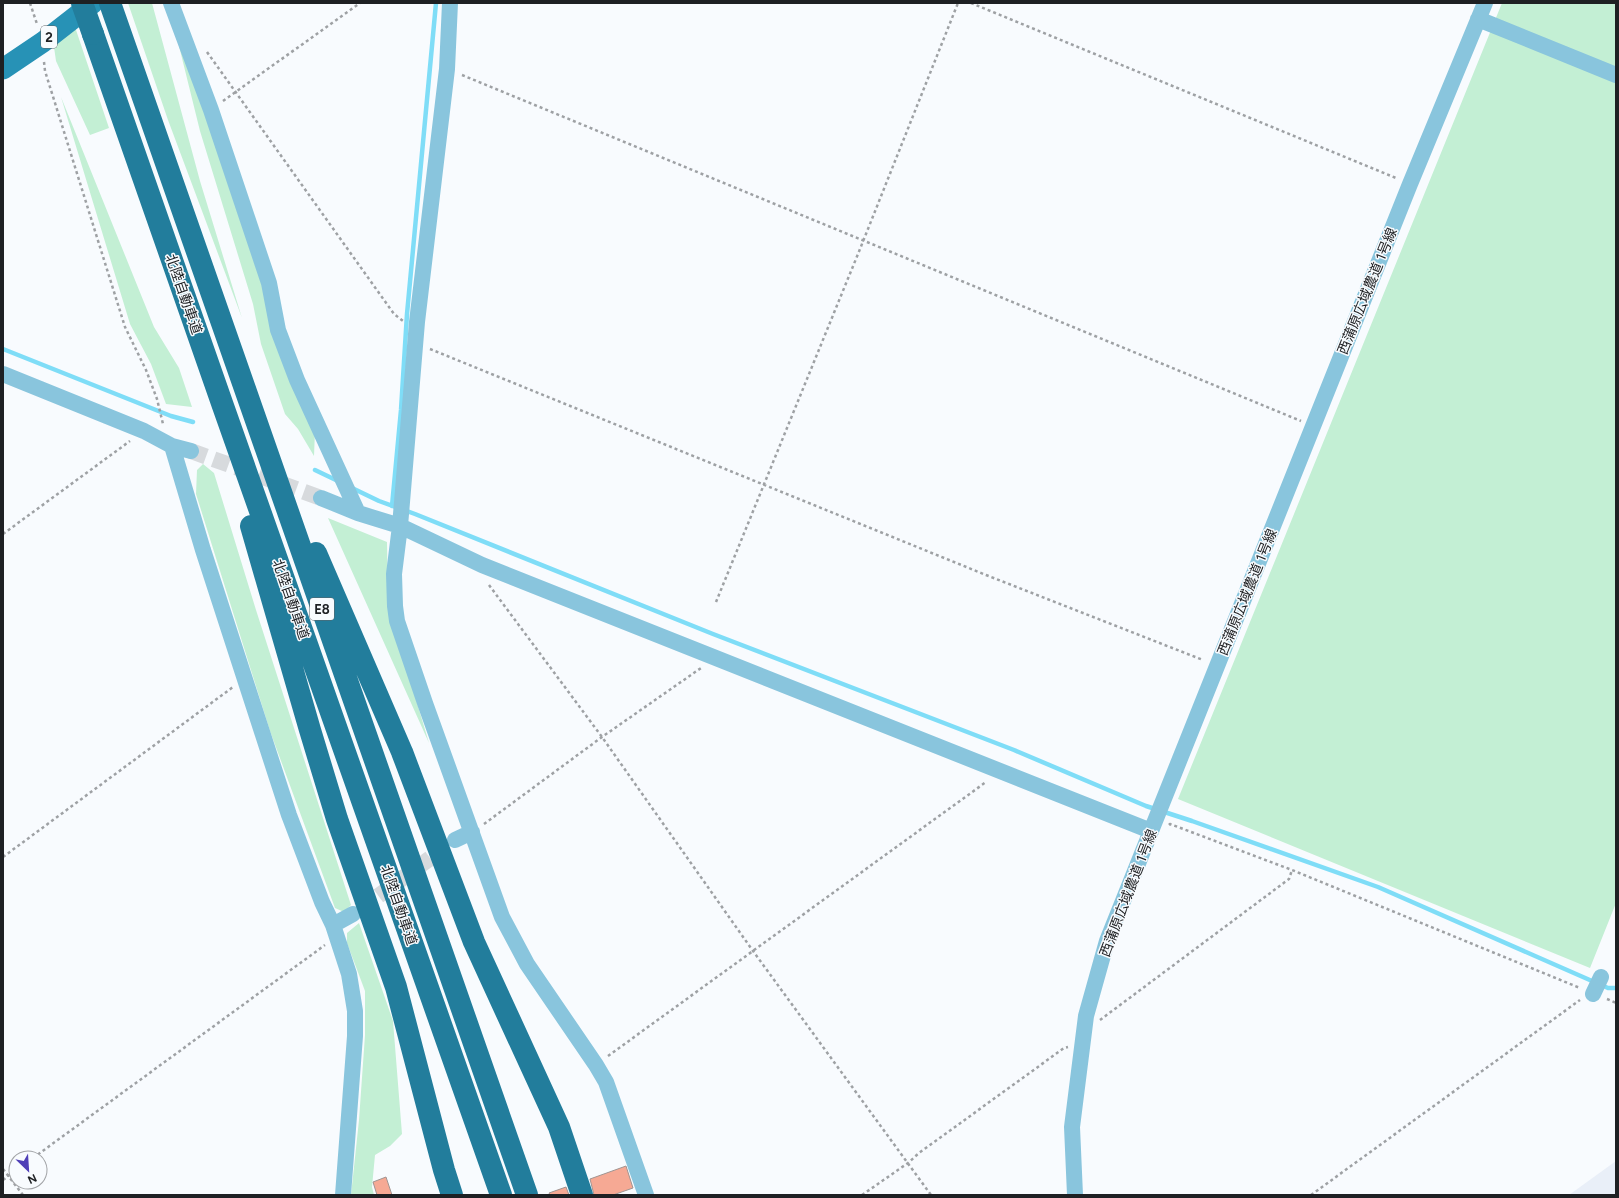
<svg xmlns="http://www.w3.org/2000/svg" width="1619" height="1198" viewBox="0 0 1619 1198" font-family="Figtree,'Noto Sans JP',sans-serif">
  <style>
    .built { fill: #e9eff8 }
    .green { fill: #c3efd4 }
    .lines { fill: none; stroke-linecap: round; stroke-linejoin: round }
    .stream { stroke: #7fddf7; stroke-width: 4.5 }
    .building { fill: #f6a994; stroke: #a09592 }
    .minor-tunnel { stroke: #d7dadd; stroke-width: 16; stroke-dasharray: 16 8; stroke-linecap: butt }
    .path { stroke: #9ea1a4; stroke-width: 2.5; stroke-dasharray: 3 3; stroke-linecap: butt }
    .minor { stroke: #89c5dd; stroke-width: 16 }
    .major { stroke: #2792b6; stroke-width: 21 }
    .highway { stroke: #227d9c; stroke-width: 22 }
    .highway-bridge { stroke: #227d9c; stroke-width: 22 }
    .labels { text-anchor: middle; stroke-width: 3; stroke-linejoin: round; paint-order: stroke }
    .shield { fill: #f8fbfe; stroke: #5f6265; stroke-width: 1 }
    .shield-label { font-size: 13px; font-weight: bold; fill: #1e2023 }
    .street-label { font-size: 14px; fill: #1e2023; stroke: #f8fbfe }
  </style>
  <rect width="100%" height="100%" fill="#f8fbfe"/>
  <path class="built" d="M1616 1161V1195H1569Z"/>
  <path class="green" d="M128 3H152L200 181 242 318 168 120Z
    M1502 3H1616V903L1590 968 1178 799Z
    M74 24 109 128 90 135 56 61 54 47 57 40Z
    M178 42 191 73 315 431 314 456 298 429 285 414 261 344 253 304 200 131Z
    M61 97 154 327 179 368 192 407 166 404 151 364 130 324Z
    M203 464 214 473 256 610 351 905 344 912 335 908 270 731 196 494 197 470Z
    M328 518 387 542 388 606 429 743Z
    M359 923 393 1021 402 1134 390 1146 375 1155 372 1187 374 1195H351L359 1120 365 1035V991L347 943V933Z"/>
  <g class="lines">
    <path class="stream" d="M3 349 171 416 193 422
      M315 470 338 481
      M352 488 379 501 415 514 713 634 1014 750 1146 806 1192 821 1378 887 1608 988H1616
      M392 506 401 410 407 314 436 3"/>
  </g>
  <path class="building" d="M626 1166 633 1188 613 1195H594L590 1179Z
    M386 1177 392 1195H377L373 1182Z
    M566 1187 569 1195H550L549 1193Z"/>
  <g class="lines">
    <path class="minor-tunnel" d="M191 451 321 498
      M359 910 447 846"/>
    <path class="path" d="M30 3 37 24
      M971 3 1396 178
      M207 52 394 314 403 321
      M44 62 45 71 125 327 146 370 157 399 163 424
      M462 75 1301 421
      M223 101 360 3
      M430 349 986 575 1203 660
      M3 534 130 441
      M489 585 602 737 753 951 931 1195
      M716 602 858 254 958 3
      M484 824 602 737 701 668
      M1169 825 1170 824 1292 870 1580 988
      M3 857 233 687
      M1607 999 1616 1003
      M1100 1020 1289 879 1292 870
      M608 1056 986 782
      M33 1158 325 945
      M3 1169 23 1195
      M3 1180 16 1170
      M862 1195 908 1163 919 1153 1064 1048 1068 1047
      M1311 1195 1580 1000"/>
    <path class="minor" d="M171 3 211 110 269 283 278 330 297 380 358 513
      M450 3 447 69 417 322 400 526 394 574 395 606 397 621 425 703 502 917 527 964 596 1065 606 1082 646 1195
      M1478 19 1616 75
      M3 374 144 431 172 446 191 451
      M172 446 203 550 289 815 322 902 333 925 349 974 355 1011V1036L343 1195
      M321 498 358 513 400 526 482 565 1151 831
      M455 840 472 832
      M333 925 353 914
      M1593 994 1601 977
      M1075 1195 1072 1127 1086 1016 1107 941 1410 184 1485 3"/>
    <path class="major" d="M3 69 43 42 93 3"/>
    <path class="highway" d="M110 3 527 1195
      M93 34 223 406 501 1195
      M251 526 310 730 337 819 396 987 444 1170 452 1195
      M316 553 402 752 474 942 559 1127 582 1195"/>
    <path class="highway-bridge" d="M82 3 93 34"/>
  </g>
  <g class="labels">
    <g class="shield">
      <rect x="41" y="26" width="16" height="22" rx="3"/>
      <rect x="310" y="598" width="24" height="22" rx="3"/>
    </g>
    <g class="shield-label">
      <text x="49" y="42">2</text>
      <text x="322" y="614">E8</text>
    </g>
    <g class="street-label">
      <text transform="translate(1367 291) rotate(-68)" y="5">西蒲原広域農道 1号線</text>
      <text transform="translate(184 294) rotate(71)" y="5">北陸自動車道</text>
      <text transform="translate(1247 592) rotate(-68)" y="5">西蒲原広域農道 1号線</text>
      <text transform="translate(291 599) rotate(71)" y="5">北陸自動車道</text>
      <text transform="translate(1128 893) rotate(-69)" y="5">西蒲原広域農道 1号線</text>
      <text transform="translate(399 905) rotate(71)" y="5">北陸自動車道</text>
    </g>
  </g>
  <rect width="1619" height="1198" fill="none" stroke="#1e2023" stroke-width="8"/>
  <g transform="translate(28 1170) rotate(155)"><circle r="19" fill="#f8fbfe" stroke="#a1a3a6"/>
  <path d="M0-3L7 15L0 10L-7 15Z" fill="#4f3fb7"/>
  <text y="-6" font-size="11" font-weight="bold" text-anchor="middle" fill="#1e2023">N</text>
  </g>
</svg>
